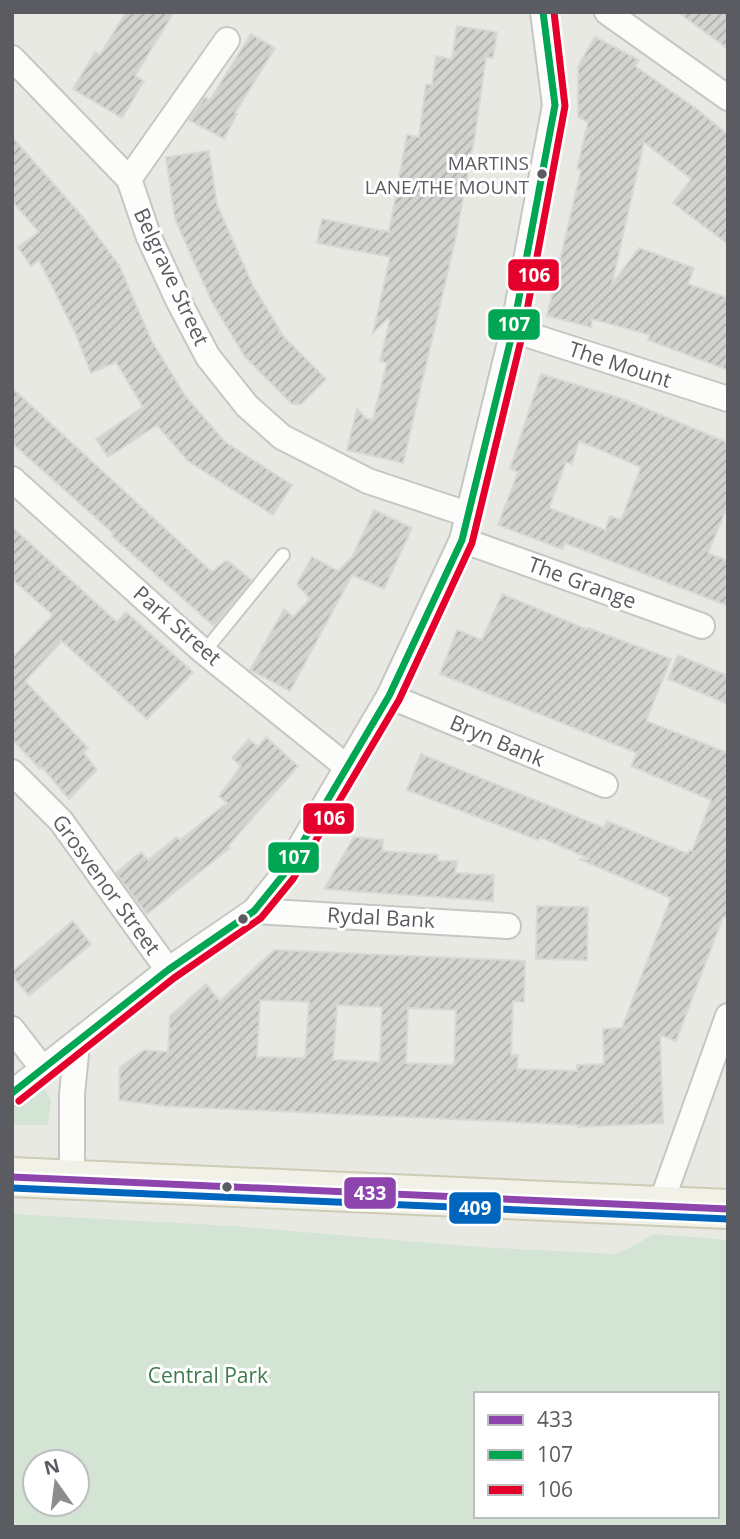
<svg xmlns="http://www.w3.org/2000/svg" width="740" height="1539" viewBox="0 0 740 1539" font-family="'Open Sans',sans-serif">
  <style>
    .green { fill: #d3e4d4; fill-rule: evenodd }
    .building { fill: url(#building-hatch); stroke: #d8d8d4; stroke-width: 2; fill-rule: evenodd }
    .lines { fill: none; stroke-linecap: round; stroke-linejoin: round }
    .lane-casing { stroke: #c6c6c4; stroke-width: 16 }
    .street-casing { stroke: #c6c6c4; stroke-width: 28 }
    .primary-casing { stroke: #cecbb5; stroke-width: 42 }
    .lane { stroke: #fcfcfb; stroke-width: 12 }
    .street { stroke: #fcfcfb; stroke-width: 24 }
    .primary { stroke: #f1f1e7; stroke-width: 38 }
    .bus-1-casing { stroke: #fff; stroke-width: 12 }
    .bus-2-casing { stroke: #fff; stroke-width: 12 }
    .bus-3-casing { stroke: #fff; stroke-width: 12 }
    .bus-4-casing { stroke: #fff; stroke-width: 12 }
    .bus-1 { stroke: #8e44ad; stroke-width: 7 }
    .bus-2 { stroke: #00a651; stroke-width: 7 }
    .bus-3 { stroke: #e4002b; stroke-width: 7 }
    .bus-4 { stroke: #0065bd; stroke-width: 7 }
    .bus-dot { fill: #5a5c61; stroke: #fff; stroke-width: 2.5 }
    .labels { text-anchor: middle; stroke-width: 6; stroke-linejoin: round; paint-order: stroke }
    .bus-label { font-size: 19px; fill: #5a5c61; stroke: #fff; text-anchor: end }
    .street-label { font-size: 21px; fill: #5a5c61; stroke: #fff }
    .park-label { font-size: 21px; fill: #3d7c4b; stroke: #fff }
    .line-badge { stroke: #fff; stroke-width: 2.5 }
    .badge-label { font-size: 19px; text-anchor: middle; font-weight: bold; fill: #fff }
  </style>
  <defs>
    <pattern id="building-hatch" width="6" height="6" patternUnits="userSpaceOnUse" patternTransform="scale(1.75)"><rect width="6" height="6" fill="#d2d2cf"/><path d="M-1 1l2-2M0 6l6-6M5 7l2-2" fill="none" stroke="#adaeab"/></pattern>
  </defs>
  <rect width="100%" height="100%" fill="#e9e9e4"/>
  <path class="green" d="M44 1089 51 1100 48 1125H12V1101L24 1090Z
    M12 1214 234 1226 479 1247 614 1254 632 1247 654 1234 728 1240V1527H12ZM476 1394H717V1516H476ZM35 1462H77V1504H35Z"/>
  <path class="building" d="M126 12H174L135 76 144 81 122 118 73 89 95 52 100 55Z
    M678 12H728V49Z
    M457 26 497 32 493 58 486 57 475 135 455 241 403 463 347 450 357 409 367 419H373L387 363 380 361 390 319 388 318 373 333 390 257 317 243 322 219 389 232 407 135 419 137 426 84 432 85 436 56 452 59Z
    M251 34 275 48 235 113 237 114 224 139 189 120 205 97 210 100Z
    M595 37 639 60 635 66 698 110 728 135V244L673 203 691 179 644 142 612 284 639 248 694 268 688 284 728 298V370L648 340 650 335 592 319 591 327 547 316 581 170 577 169 588 122 578 117V66Z
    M12 137 82 216 119 265 151 340 186 397 225 442 292 485 273 515 188 461 157 425 108 457 96 439 143 407 116 362 91 373 75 332 39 260 31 266 18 247 39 232 12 201Z
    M209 151 217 205 253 286 281 332 278 331 326 379 301 404H292L245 357 212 302 175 219 166 157Z
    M541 374 623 399 728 443V505L708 553 728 561V606L565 543 562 549 498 525 518 472 510 469ZM579 441 641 467 621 520 610 516 605 530 549 508 566 462 572 464Z
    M12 388 212 572 227 560 251 580 214 626 112 536 114 534 12 443Z
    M374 510 412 528 384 589 352 575 290 691 250 670 284 609 293 617 310 599 297 584 312 557 338 571 352 557Z
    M12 527 117 622 126 612 193 672 147 719 62 641 25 681 88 748 84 753 97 770 69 799 42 767 40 769 12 739V658L53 615 12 579Z
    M502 594 588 630 589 628 671 659 646 721 728 753V918L723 917 676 1041 660 1035 663 1123 578 1127V1125L165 1106 119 1100 120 1067 144 1050 168 1052 170 1016 206 984 220 1001 274 950 525 961 524 1002 513 1001 511 1055H518L517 1069 577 1071V1065L604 1064 603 1029 622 1028 671 898 579 859H590L540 837 538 840 407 790 421 754 604 828 607 821 688 854 689 850 692 851 711 800 631 766 637 753 440 674 457 630 482 640ZM260 1000 309 1002 305 1058 257 1057ZM337 1005 382 1007 380 1062 333 1060ZM408 1008 456 1010 454 1065 406 1063Z
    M678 655 728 676V704L668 679Z
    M266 737 298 766 228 846 230 848 147 914 116 873 141 852 148 860 177 837 180 840 227 803 219 796 241 766 232 758 249 739 258 747Z
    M354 837 383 840 382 851 438 855 437 861H457L455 873 494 875 493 901 324 889Z
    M537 906 588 907 587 960 536 959Z
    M73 921 91 944 29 996 12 976V972Z"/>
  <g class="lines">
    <g class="lane-casing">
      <path id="lane" d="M204 652 283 555"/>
    </g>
    <g class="street-casing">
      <path id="street" d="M607 12 728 98
        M12 58 129 179 148 235 178 300 208 357 247 406 282 437 368 481 470 515
        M129 179 227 40
        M513 330 728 399
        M12 479 204 652 347 767
        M462 540 702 626
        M389 696 605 785
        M12 772 61 821 168 970
        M254 911 508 926
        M12 1029 43 1069
        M12 1093 168 970 254 911 284 874 389 696 462 540 513 330 555 105 543 12
        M72 1178V1094L77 1044
        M660 1206 728 1016"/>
    </g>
    <g class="primary-casing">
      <path id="primary" d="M12 1177 728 1209"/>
    </g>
    <use href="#lane" class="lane"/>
    <use href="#street" class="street"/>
    <use href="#primary" class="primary"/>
    <g class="bus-1-casing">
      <path id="bus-1" d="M12 1177 728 1209"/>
    </g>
    <g class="bus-2-casing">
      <path id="bus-2" d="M12 1093 168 970 254 911 284 874 389 696 462 540 513 330 555 105 543 12"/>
    </g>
    <g class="bus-3-casing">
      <path id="bus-3" d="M19 1101 174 978 261 918 293 879 399 700 472 543 523 332 565 106 554 12"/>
    </g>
    <g class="bus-4-casing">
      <path id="bus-4" d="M12 1188 728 1219"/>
    </g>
    <use href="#bus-1" class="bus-1"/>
    <use href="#bus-2" class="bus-2"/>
    <use href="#bus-3" class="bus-3"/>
    <use href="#bus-4" class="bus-4"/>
  </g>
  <g class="bus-dot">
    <circle cx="542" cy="174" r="6"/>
    <circle cx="243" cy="919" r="6"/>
    <circle cx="227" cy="1187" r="6"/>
  </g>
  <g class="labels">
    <g class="bus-label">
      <text x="529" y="170">MARTINS<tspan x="529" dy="24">LANE/THE MOUNT</tspan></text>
    </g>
    <g class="street-label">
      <text transform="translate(171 277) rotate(65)" y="7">Belgrave Street</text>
      <text transform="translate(620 365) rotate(18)" y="7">The Mount</text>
      <text transform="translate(582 583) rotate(20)" y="7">The Grange</text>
      <text transform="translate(177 626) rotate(41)" y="7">Park Street</text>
      <text transform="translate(497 741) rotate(23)" y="7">Bryn Bank</text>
      <text transform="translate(106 885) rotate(54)" y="7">Grosvenor Street</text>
      <text transform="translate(381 918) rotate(3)" y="7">Rydal Bank</text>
    </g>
    <g class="park-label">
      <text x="208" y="1383">Central Park</text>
    </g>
  </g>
  <g class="line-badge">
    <rect x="507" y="258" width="53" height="34" rx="7" fill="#e4002b"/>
    <rect x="487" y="308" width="54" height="33" rx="7" fill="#00a651"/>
    <rect x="302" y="802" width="53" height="33" rx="7" fill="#e4002b"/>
    <rect x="267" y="841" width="53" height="33" rx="7" fill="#00a651"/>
    <rect x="343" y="1176" width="54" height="34" rx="7" fill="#8e44ad"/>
    <rect x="448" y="1191" width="54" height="34" rx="7" fill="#0065bd"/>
  </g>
  <g class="badge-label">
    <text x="534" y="282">106</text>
    <text x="514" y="331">107</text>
    <text x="329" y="825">106</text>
    <text x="294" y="864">107</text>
    <text x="370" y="1200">433</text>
    <text x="475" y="1215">409</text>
  </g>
  <rect width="740" height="1539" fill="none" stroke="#5a5c61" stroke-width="28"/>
  <rect x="474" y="1392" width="245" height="126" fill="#ffffff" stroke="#bdbec0" stroke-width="2"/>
  <rect x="488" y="1415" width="35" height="10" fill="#8e44ad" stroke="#bdbec0" stroke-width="2"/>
  <text x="537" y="1427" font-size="21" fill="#5a5c61">433</text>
  <rect x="488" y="1450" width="35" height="10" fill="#00a651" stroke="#bdbec0" stroke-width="2"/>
  <text x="537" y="1462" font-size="21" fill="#5a5c61">107</text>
  <rect x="488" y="1485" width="35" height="10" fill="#e4002b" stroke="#bdbec0" stroke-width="2"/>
  <text x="537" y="1497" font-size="21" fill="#5a5c61">106</text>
  <g transform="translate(56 1483) rotate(346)"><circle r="33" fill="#ffffff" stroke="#bdbec0" stroke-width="2"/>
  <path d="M0-5L12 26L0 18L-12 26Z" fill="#8c8d8f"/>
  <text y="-10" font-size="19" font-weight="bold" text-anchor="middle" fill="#5a5c61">N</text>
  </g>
</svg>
